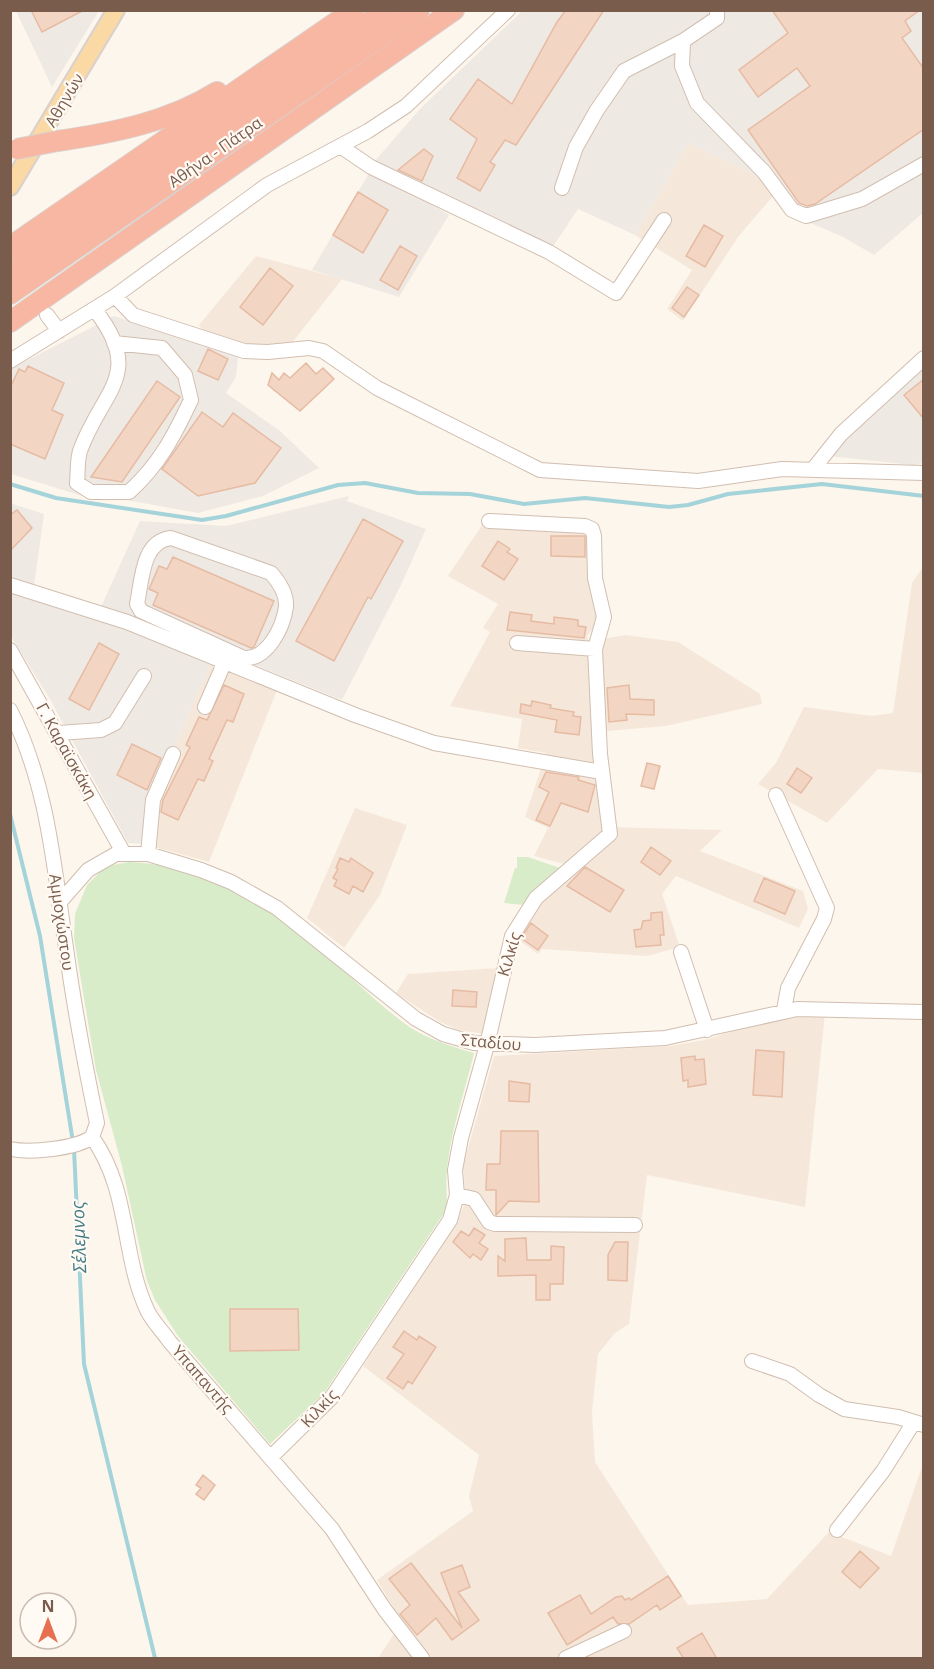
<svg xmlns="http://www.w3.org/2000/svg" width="934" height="1669" viewBox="0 0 934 1669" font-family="'Open Sans',sans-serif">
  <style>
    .residential { fill: #f5e8da }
    .industrial { fill: #efe9e4 }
    .green { fill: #d8ecc9 }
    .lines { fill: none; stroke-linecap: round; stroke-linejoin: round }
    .stream { stroke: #a5d3da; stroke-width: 4 }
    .building { fill: #f3d5c3; stroke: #e6bba3; stroke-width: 1.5 }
    .minor-casing { stroke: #d1beb0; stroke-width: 16 }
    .major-casing { stroke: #dad1cd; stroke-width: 20 }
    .highway-casing { stroke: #dad1cd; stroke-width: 22 }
    .minor { stroke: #fff; stroke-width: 14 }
    .major { stroke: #fbd9a5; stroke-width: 16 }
    .highway { stroke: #f7b7a3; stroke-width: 20 }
    .highway-bridge-casing { stroke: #dad1cd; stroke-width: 22; stroke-linecap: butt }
    .highway-bridge { stroke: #f7b7a3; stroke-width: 20 }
    .labels { text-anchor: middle; stroke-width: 4.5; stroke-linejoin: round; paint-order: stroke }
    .street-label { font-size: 16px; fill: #7a5c4d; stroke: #fffaf3 }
    .water-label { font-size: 18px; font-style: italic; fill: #437c86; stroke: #fffaf3 }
  </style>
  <rect width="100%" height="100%" fill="#fdf6ec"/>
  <path class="residential" d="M689 143 758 177 773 196 738 237 683 321 667 309 692 270 635 235Z
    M256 256 342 279 292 343 252 345 205 333 199 325Z
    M482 525 588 530 600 609 597 624 587 636 588 642 625 635 678 642 760 694 762 704 666 726 595 732 606 827 722 830 700 851 803 891 808 909 799 928 676 876 662 894 680 947 647 956 542 949 538 954 514 937 537 904 571 871 564 864 534 856 548 828 525 817 546 753 518 748 522 719 450 706 490 632 483 628 498 604 448 576Z
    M923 567V773L878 769 827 823 758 784 776 763 804 707 872 716 893 713 912 583Z
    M213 659 277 690 209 862 144 844 149 803Z
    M355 808 407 825 380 895 344 948 307 918Z
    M497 968 484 1034 459 1030 440 1022 396 993 408 974Z
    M825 1013 805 1207 647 1175 629 1324 615 1333 598 1354 592 1412 595 1462 688 1605 767 1599 829 1532 891 1556 923 1464V1658H378L402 1622 377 1580 473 1511 469 1496 479 1455 363 1366 456 1224 466 1201 463 1166 494 1056 670 1046 705 1040 757 1023Z"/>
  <path class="industrial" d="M16 11H99L52 87Z
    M522 11H923V213L874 255 843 237 787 213 758 177 689 143 635 235 578 209 552 248 373 163 420 109Z
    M369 173 410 192 449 215 399 297 312 270Z
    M114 316 238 356 236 377 226 393 280 431 319 468 263 496 198 513 126 500 89 498 11 474 10 369Z
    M923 364V463L913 465 828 456 859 422Z
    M349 496 347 501 426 529 402 583 342 700 207 646 100 609 140 521 226 526Z
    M10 503 44 514 34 586 11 579Z
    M11 592 34 596 213 659 149 803 144 844 128 843 51 701 11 636Z"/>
  <path class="green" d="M517 857H528L563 869 524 905 504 903 515 868H517Z
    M129 862C195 864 261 900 311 941 344 969 375 1003 411 1028 430 1040 453 1047 474 1053 463 1100 440 1159 448 1207L324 1393 270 1444 178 1336 155 1300 147 1281 122 1166 96 1070 74 938 75 914 87 885 102 870 113 865Z"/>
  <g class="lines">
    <path class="stream" d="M10 484 56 498 202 520 226 516 338 485 365 483 418 493 470 494 524 504 585 498 669 507 688 505 728 494 822 484 924 496
      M10 814 40 936 73 1142
      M74 1149 84 1364 155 1658"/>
  </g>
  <path class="building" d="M31 10H84L42 32Z
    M566 10H604L516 145 505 140 490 162 495 165 480 191 457 178 477 139 450 119 478 79 512 104 557 22Z
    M772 10H920L905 21 911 31 902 38 924 69V129L815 204 807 206 799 203 748 130 810 86 797 68 758 97 739 70 788 33Z
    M424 149 433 156 422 181 398 170Z
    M358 192 388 210 363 253 333 235Z
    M704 225 723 236 705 267 686 256Z
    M400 246 417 256 398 290 380 280Z
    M270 268 293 286 263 325 240 307Z
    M687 287 699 295 684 317 672 308Z
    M208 349 228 359 218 380 198 371Z
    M306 363 316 374 323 368 334 379 300 411 268 385 272 373 279 380 284 373 290 378Z
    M28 366 64 383 52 410 63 415 45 459 10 444V388L19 369 25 372Z
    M924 379V419L904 395Z
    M157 381 180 397 122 482 91 477Z
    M202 412 223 427 233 413 281 448 255 483 198 496 162 469Z
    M17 510 32 528 10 551V515Z
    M363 519 403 541 371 599 368 597 334 661 296 641Z
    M551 536H585V557L551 556Z
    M498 541 510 549 507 552 518 559 504 580 482 566Z
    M173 557 274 601 254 647 251 648 153 605 158 593 149 589 159 566 167 569Z
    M510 612 532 615 531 621 554 624V617L578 620V626L586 627 584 638 507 630Z
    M99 643 119 654 89 710 69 699Z
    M224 685 244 694 233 722 227 720 209 759 213 761 204 781 198 779 178 820 161 812 163 800 190 747 186 745 199 717 207 720Z
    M629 685 630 699 654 700V715L626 714 627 720 609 722 607 688Z
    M532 701 551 705 550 708 574 712 573 716 581 717 579 735 555 732 557 720 520 713 521 704 531 706Z
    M132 744 161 758 147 790 117 775Z
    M647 763 660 766 654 789 641 786Z
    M797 768 812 778 801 793 787 784Z
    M546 772 579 777 578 780 595 785 588 812 561 803 550 826 536 820 549 792 539 787Z
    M651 847 671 861 660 875 641 862Z
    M340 858 349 862 351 858 373 873 363 892 353 886 349 894 334 886 337 880 333 878 338 869 336 868Z
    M585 867 624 890 610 912 567 886Z
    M764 878 795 891 785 914 754 901Z
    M662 912 664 935H660L661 945 636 947 634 930 641 929 643 921 651 920V913Z
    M531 923 548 936 538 950 521 938Z
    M453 990 477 992 476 1007 452 1006Z
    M756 1050 784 1052 782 1097 753 1095Z
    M695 1056V1060L704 1059 706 1084 688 1087V1080L683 1081 681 1058Z
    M509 1081 530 1084 529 1102 509 1101Z
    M501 1131H538L539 1202 509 1201 496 1215V1190H486L487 1164H500Z
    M474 1228 485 1235 479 1243 488 1249 481 1260 473 1254 470 1258 453 1242 461 1231 469 1236Z
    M526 1238 527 1260H551V1246L564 1247 563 1284H550V1300H536V1275L498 1276V1256L505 1261V1239Z
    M615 1242H628L627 1281 608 1280V1255Z
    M230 1309H298L299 1350 230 1351Z
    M404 1331 417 1340 419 1336 436 1347 412 1384 408 1381 403 1389 387 1378 404 1354 393 1347Z
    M203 1475 215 1485 204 1500 196 1494 201 1488 196 1485Z
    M860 1551 879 1568 860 1588 842 1572Z
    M411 1563 462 1628 441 1573 462 1565 470 1587 458 1592 479 1620 452 1640 436 1618 417 1635 400 1614 410 1605 389 1579Z
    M668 1576 681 1596 660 1610 657 1605 629 1624H618L613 1617 567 1645 548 1613 580 1595 591 1614 616 1597 622 1596 625 1600 629 1598 631 1600Z
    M702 1633 717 1659H684L677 1648Z"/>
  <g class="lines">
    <g class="minor-casing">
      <path id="minor" d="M683 41 682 66 697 103 764 172 792 210 806 216 862 199 924 164
        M340 146 371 167 549 252 616 293 664 220
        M562 188 576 147 597 110 624 71 683 41 717 18V10
        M115 296 133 315 244 351 268 352 309 348 323 351 377 388 540 470 698 481 782 469 924 473
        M95 310C146 375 101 391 80 451 77 461 78 473 77 483L91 492H129C159 465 174 436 191 400L185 375 162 348 114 343
        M47 315 59 331
        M10 361 115 296 267 185 368 131 406 106 508 10
        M814 468 841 434 924 358
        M171 538 271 573C279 582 287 594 286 607 283 628 267 660 244 658L141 611 137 604C142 580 142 541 171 538Z
        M10 585 127 622 355 715 434 743 602 772
        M517 643 595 649
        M10 650 123 852
        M205 707 225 661
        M10 710C48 785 54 867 66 948 74 1007 85 1065 97 1123L92 1137
        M59 733 101 730 115 723 144 676
        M776 795 827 908 824 919 788 988 784 1010
        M148 854 153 800 173 754
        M59 903 88 870 116 854H148L201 870 231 882 277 908 416 1019 443 1034 474 1043 535 1045 665 1038 797 1009 924 1012
        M681 952 707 1030
        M10 1149C30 1153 76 1149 92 1137 131 1192 121 1256 148 1312 154 1323 163 1332 170 1342L332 1529 385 1610 422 1658
        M457 1195 474 1199 489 1222 495 1224 635 1225
        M752 1361 790 1374 819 1395 844 1409 898 1417 924 1425
        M271 1457 332 1397 450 1220 457 1195 455 1170 461 1138 487 1045 512 936 536 898 610 834 600 754 595 649 604 617 595 578 594 536 592 529 585 526 489 521
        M837 1530 883 1471 914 1422
        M566 1658 624 1631"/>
    </g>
    <g class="major-casing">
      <path id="major" d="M10 187 116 10"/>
    </g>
    <g class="highway-casing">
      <path id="highway" d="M57 141C113 133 169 122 217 92
        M10 247 354 10
        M10 271 387 10
        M10 294 419 10
        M10 322 454 10"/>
    </g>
    <use href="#minor" class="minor"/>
    <use href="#major" class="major"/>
    <use href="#highway" class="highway"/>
    <g class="highway-bridge-casing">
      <path id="highway-bridge" d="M17 149 57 141"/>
    </g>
    <use href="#highway-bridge" class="highway-bridge"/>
  </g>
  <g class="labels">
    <g class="street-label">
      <text transform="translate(64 100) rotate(-59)" y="6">Αθηνών</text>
      <text transform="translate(215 152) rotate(-35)" y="6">Αθήνα - Πάτρα</text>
      <text transform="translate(67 751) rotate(61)" y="6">Γ. Καραϊσκάκη</text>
      <text transform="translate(62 922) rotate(82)" y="6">Αμμοχώστου</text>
      <text transform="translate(509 954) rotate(-73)" y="6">Κιλκίς</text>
      <text transform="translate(491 1042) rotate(5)" y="6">Σταδίου</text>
      <text transform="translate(203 1379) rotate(49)" y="6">Υπαπαντής</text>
      <text transform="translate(319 1408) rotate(-47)" y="6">Κιλκίς</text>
    </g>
    <g class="water-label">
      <text transform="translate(79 1237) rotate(-92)" y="6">Σέλεμνος</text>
    </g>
  </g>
  <rect width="934" height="1669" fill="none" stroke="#7a5c4d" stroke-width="24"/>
  <g transform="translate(48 1621)"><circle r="28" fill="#fffaf3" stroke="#cabbb1" stroke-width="1.5"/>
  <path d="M0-4.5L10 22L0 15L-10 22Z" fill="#e76f51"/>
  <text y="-9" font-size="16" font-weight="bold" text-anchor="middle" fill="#7a5c4d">N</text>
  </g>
</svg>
